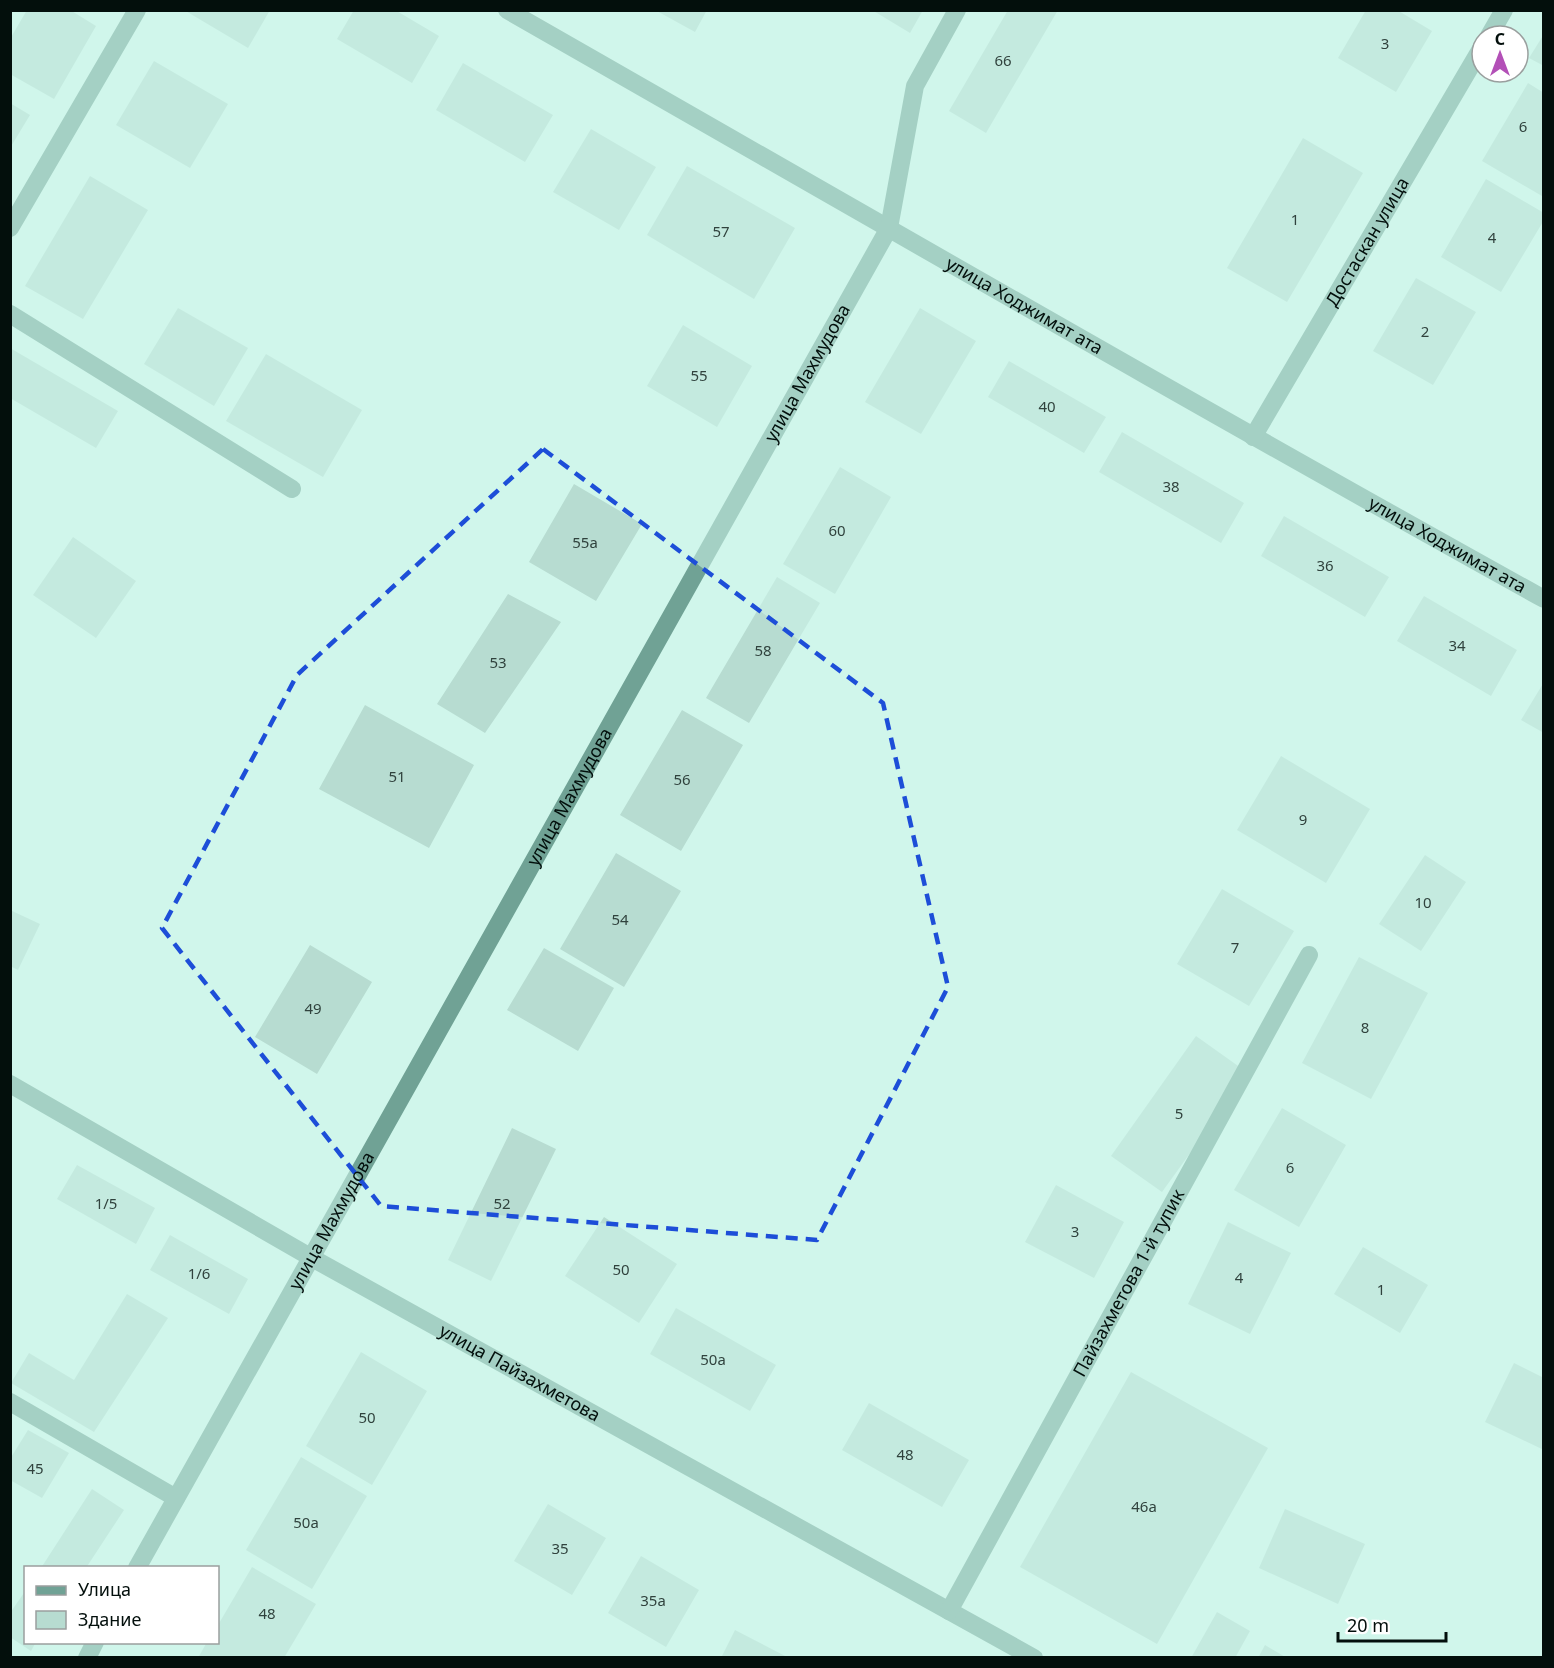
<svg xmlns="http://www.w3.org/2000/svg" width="1554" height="1668" viewBox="0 0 1554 1668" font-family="'Noto Sans',sans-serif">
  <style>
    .building { fill: #b7dcd1 }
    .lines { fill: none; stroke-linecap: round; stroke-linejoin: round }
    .minor { stroke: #70a295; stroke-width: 18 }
    .marked { fill: none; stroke: #1d4ed8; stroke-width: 4.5; stroke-dasharray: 12 8; stroke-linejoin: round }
    .labels { text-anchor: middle; stroke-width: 6; stroke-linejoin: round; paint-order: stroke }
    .number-label { font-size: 15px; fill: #30423d }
    .street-label { font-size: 18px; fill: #030f0c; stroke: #fff }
  </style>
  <rect width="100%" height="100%" fill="#d0f6eb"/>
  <path class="building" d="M27 10H70L96 26 54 99 10 74V39Z
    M184 10H270L248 48Z
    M354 10H395L439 36 412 83 337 39Z
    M655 10H707L695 32Z
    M872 10H923L910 33Z
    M1008 10H1058L986 133 949 111Z
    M1366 10H1397L1432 31 1396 92 1338 58Z
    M1544 34V66L1529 58Z
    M154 61 228 104 190 168 116 125Z
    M463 63 553 115 525 162 436 110Z
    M1528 83 1544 93V193L1542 196 1482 161Z
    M10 103 30 115 10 148Z
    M591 129 656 167 619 230 553 192Z
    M1303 138 1363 173 1287 302 1227 268Z
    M687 166 795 228 754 299 647 235Z
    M90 176 148 210 83 319 25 286Z
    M1486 179 1544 213V220L1501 292 1441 257Z
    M1416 278 1476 312 1433 385 1373 351Z
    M178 308 248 348 214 406 144 364Z
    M920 308 976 341 921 434 865 402Z
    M683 325 752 366 717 427 647 386Z
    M10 348 118 411 96 448 10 398Z
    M266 354 362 410 323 477 226 421Z
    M1009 361 1106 417 1084 453 988 397Z
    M1122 432 1244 503 1221 543 1099 472Z
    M840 467 891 497 835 594 783 564Z
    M574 484 642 524 596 601 529 562Z
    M1284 516 1389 577 1365 617 1261 556Z
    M73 537 136 581 96 638 33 595Z
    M777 577 820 603 749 723 706 698Z
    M508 594 561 622 485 733 437 704Z
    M1424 596 1517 650 1491 696 1397 641Z
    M1544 682V733L1521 720Z
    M365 705 474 765 429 848 319 789Z
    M682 710 743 745 681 851 620 815Z
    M1281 756 1370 809 1326 883 1237 830Z
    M616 853 681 891 624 987 560 949Z
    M1425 855 1466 882 1421 951 1379 924Z
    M1222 889 1294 931 1249 1006 1177 964Z
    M10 910 40 924 18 970 10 966Z
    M310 945 372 982 317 1074 255 1037Z
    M544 948 614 988 578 1051 507 1010Z
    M1359 957 1428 993 1371 1099 1302 1063Z
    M1196 1036 1248 1073 1162 1192 1111 1156Z
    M1282 1108 1346 1145 1299 1227 1234 1190Z
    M512 1128 556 1149 491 1281 448 1260Z
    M77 1165 155 1208 136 1244 57 1199Z
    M1056 1185 1124 1222 1094 1278 1025 1242Z
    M604 1217 677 1264 639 1323 565 1276Z
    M1228 1222 1291 1253 1250 1334 1188 1304Z
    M170 1235 248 1279 229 1314 150 1270Z
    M1363 1247 1428 1285 1400 1333 1334 1294Z
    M127 1294 168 1318 94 1432 11 1383 29 1353 74 1380Z
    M676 1308 776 1365 750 1411 650 1354Z
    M361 1352 427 1391 372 1485 306 1446Z
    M1514 1363 1544 1378V1450L1485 1422Z
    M1131 1372 1268 1448 1157 1644 1020 1567Z
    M869 1403 969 1460 942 1507 842 1450Z
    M28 1430 69 1453 42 1498 10 1480V1459Z
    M301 1457 367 1496 312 1589 246 1550Z
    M92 1489 124 1510 86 1568H41Z
    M548 1504 606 1538 572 1595 514 1561Z
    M1285 1509 1365 1544 1338 1604 1259 1568Z
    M641 1556 699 1590 666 1647 608 1613Z
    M252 1567 316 1604 284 1658H198L207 1642H218V1625Z
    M26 1590V1642H36L31 1651 10 1637V1613Z
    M1217 1612 1250 1631 1235 1658H1191Z
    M735 1630 789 1658H721Z
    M1265 1645 1287 1658H1258Z"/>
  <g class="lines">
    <g class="minor">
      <path id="s1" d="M507 10C852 207 1196 406 1544 599"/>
      <path d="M1489 36 1504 10"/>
      <path d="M10 228 137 10"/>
      <path d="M10 314 292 489"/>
      <path id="s2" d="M1253 437 1482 47"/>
      <path id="s3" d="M10 1084 312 1258 1034 1658"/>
      <path d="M10 1402 176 1498"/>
      <path id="s4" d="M137 1568 889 228 915 86 957 10"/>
      <path id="s5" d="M949 1611 1309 955"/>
      <path d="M87 1658 95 1642"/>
    </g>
  </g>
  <path d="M0 0H1554V1668H0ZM543 449 883 703 948 987 817 1240 381 1206 162 928 297 675Z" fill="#d0f6eb" fill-opacity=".55" fill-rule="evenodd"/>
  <path class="marked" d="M543 449 883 703 948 987 817 1240 381 1206 162 928 297 675Z"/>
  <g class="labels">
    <g class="number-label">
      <text x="1385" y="49">3</text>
      <text x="1003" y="66">66</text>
      <text x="1523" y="132">6</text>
      <text x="1295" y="225">1</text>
      <text x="721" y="237">57</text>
      <text x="1492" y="243">4</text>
      <text x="1425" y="337">2</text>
      <text x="699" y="381">55</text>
      <text x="1047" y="412">40</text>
      <text x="1171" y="492">38</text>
      <text x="837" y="536">60</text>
      <text x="585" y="548">55а</text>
      <text x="1325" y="571">36</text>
      <text x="1457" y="651">34</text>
      <text x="763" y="656">58</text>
      <text x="498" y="668">53</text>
      <text x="397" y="782">51</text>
      <text x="682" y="785">56</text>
      <text x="1303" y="825">9</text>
      <text x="1423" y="908">10</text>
      <text x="620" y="925">54</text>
      <text x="1235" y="953">7</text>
      <text x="313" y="1014">49</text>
      <text x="1365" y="1033">8</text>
      <text x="1179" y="1119">5</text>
      <text x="1290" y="1173">6</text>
      <text x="106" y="1209">1/5</text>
      <text x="502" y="1209">52</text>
      <text x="1075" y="1237">3</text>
      <text x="621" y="1275">50</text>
      <text x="199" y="1279">1/6</text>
      <text x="1239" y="1283">4</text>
      <text x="1381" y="1295">1</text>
      <text x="713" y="1365">50а</text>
      <text x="367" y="1423">50</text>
      <text x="905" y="1460">48</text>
      <text x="35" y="1474">45</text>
      <text x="1144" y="1512">46а</text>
      <text x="306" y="1528">50а</text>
      <text x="560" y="1554">35</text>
      <text x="653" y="1606">35а</text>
      <text x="267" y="1619">48</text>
    </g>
    <g class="street-label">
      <text dy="6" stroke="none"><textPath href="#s2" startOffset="226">Достаскан улица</textPath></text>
      <text dy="6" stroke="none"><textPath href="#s1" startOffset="596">улица Ходжимат ата</textPath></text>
      <text dy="6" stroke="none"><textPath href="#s4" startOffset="1370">улица Махмудова</textPath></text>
      <text dy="6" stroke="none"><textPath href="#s1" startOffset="1082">улица Ходжимат ата</textPath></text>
      <text dy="6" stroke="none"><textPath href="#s4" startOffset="884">улица Махмудова</textPath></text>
      <text dy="6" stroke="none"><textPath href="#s4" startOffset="398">улица Махмудова</textPath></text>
      <text dy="6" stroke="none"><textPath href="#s5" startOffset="374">Пайзахметова 1-й тупик</textPath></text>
      <text dy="6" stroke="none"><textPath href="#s3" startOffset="586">улица Пайзахметова</textPath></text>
    </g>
  </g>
  <rect width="1554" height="1668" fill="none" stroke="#030f0c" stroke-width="24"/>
  <rect x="24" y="1566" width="195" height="78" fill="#ffffff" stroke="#9a9f9e" stroke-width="1.5"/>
  <rect x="36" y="1586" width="30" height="9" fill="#70a295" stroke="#9a9f9e" stroke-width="1.5"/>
  <text x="78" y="1596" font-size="18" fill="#030f0c">Улица</text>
  <rect x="36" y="1611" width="30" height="18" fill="#b7dcd1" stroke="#9a9f9e" stroke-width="1.5"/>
  <text x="78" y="1626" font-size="18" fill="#030f0c">Здание</text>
  <g transform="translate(1500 54)"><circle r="28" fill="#ffffff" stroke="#9a9f9e" stroke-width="1.5"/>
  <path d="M0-4.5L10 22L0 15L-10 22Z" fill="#b350b7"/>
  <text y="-9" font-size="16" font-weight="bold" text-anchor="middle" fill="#030f0c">С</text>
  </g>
  <path d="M1338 1632v9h108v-9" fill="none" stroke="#030f0c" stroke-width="3"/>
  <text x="1347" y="1632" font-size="18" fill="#030f0c" stroke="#ffffff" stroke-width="4.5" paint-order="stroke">20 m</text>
</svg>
